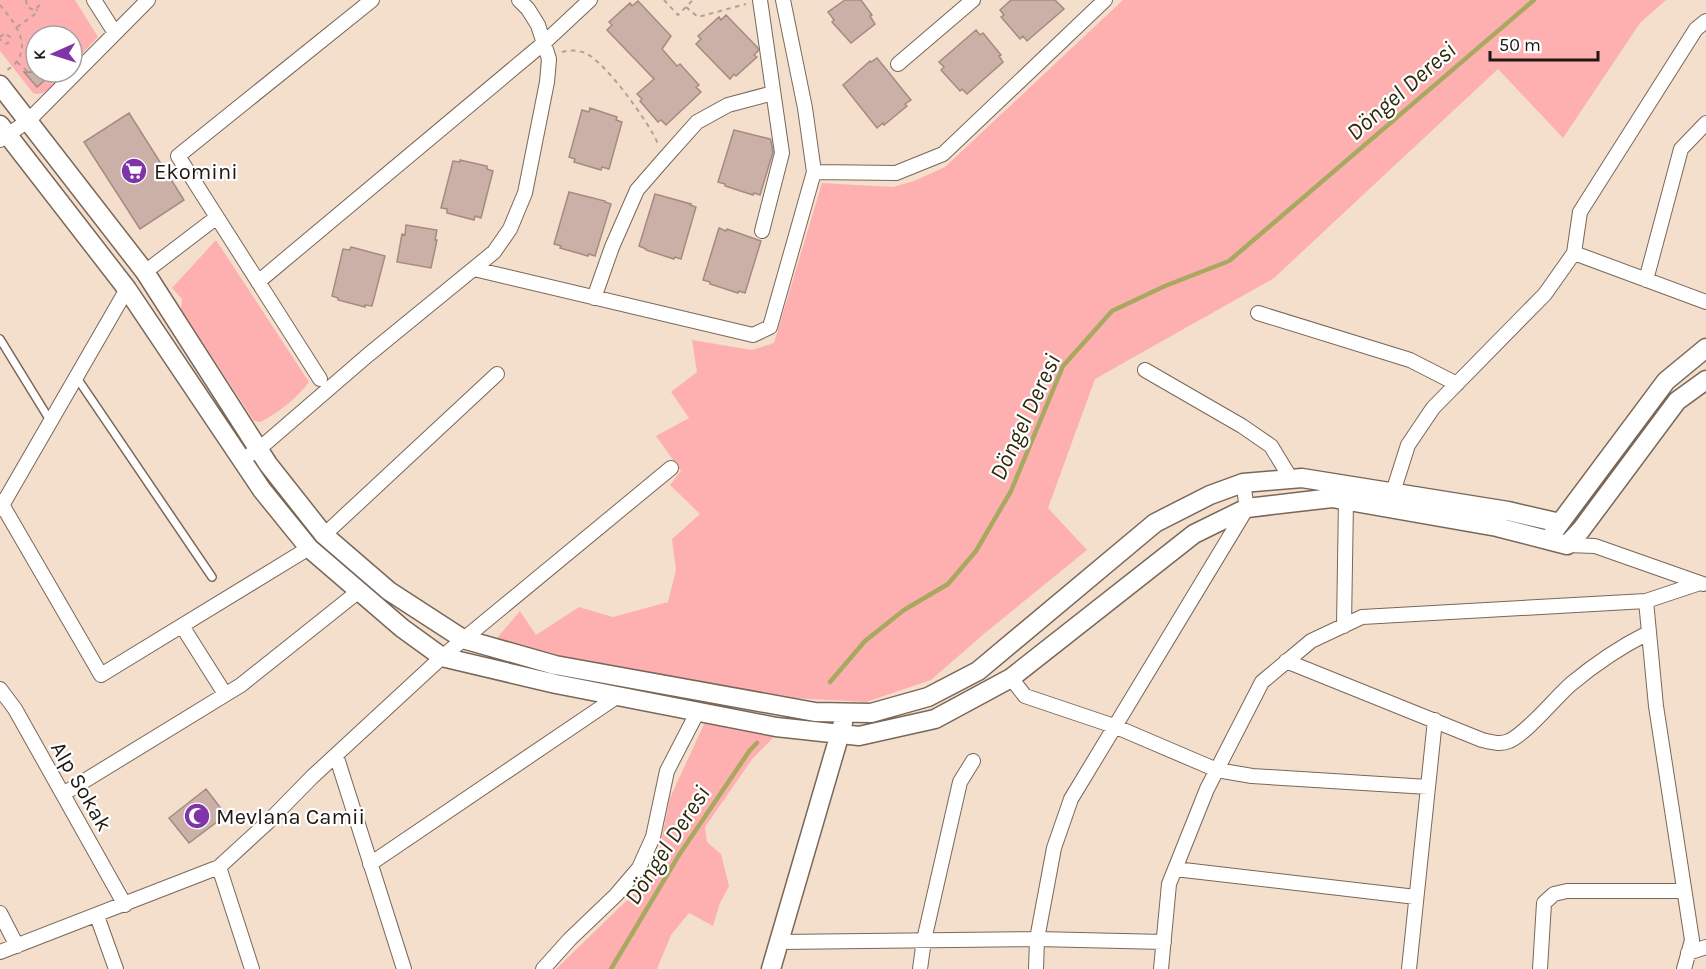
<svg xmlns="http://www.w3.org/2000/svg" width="1706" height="969" viewBox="0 0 1706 969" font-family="Karla,sans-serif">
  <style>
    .green { fill: #feb0b1 }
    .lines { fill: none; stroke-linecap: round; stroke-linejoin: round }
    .stream { stroke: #a9a861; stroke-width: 4.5 }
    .building { fill: #cab0a6; stroke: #a48b82; stroke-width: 1.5 }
    .lane-casing { stroke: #796758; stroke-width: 10 }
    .street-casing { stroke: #796758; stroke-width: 16 }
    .secondary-casing { stroke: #796758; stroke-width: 21 }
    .path { stroke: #b2a193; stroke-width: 2; stroke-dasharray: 4.5 4.5; stroke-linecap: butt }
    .lane { stroke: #fff; stroke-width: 7 }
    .street { stroke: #fff; stroke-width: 14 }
    .secondary { stroke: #fff; stroke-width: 18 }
    .labels { text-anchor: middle; stroke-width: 4.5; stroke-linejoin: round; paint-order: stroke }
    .poi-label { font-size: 22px; fill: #1f1812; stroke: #fff; text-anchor: start }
    .street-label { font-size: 22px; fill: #1f1812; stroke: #fff }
    .water-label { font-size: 24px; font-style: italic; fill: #2c2b0b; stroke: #fff }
  </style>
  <rect width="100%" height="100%" fill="#f4dfcd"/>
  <path class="green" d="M0 0H75L98 37 72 64V36H36V72H64C56 81 46 98 33 93L0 51Z
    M1123 0H1666L1640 23 1563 138 1498 69 1274 278 1095 379 1048 508 1087 550 985 633 931 680 866 702 790 698 714 684 561 660 497 638 520 611 536 635 579 607 613 617 668 602 676 570 672 539 700 514 670 485 681 471 656 436 689 418 671 392 697 372 692 340 752 350 774 343 822 183 893 187 914 181 945 167Z
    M216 240 309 382C296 399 279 412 261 422L254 421 181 309 182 299 172 288Z
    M705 722 774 737 753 758 705 827 707 842 721 854 729 886 720 903 713 926 689 913 671 935 657 969H556L654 874 670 798Z"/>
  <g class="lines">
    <path class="stream" d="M830 682 865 641 904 610 948 584 976 551 1011 491 1063 366 1112 311 1165 286 1229 261 1534 0
      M611 969 679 855 750 750 757 743"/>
  </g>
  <path class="building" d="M845 0H861L872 15 870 16 875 24 851 43 832 22 834 20 828 12Z
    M1011 0H1055L1064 9 1027 41 1023 36 1020 39 1001 17 1004 15 1000 10Z
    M638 1 671 36 662 49 677 66 680 64 699 85 696 87 701 92 666 125 661 120 658 122 640 101 642 99 637 94 654 79 607 30 612 25 609 22 630 3 632 6Z
    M726 15 758 48V51L754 55 757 57 736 76 734 74 730 79 696 44 701 39 698 36 719 17 721 20Z
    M976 30 980 35 983 33 1001 55 999 56 1003 62 967 94 962 89 960 91 941 70 944 67 939 62Z
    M877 58 911 100 905 104 907 106 884 125 883 123 877 128 843 85 870 61 871 62Z
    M24 72H54L37 87Z
    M590 108 617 117 616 120 622 122 609 169 602 167 601 170 574 162 575 159 569 157 582 110 589 112Z
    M129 113 184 200 140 229 84 142Z
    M734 130 770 139 771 141 773 152 760 195 754 193 753 195 725 186V184L718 182Z
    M460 160 487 166V169L493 171 481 218 475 216 474 220 447 213V209L441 208 453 161 460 162Z
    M569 192 605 201V202L611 204 595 256 589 254 588 256 560 248 561 246 554 244Z
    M655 194 691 204 690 205 696 207 681 259 675 257 674 259 646 250V249L639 246Z
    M406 225 437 230 435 240H437L431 268 397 262 402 234 405 235Z
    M719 228 726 231 727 229 761 241 745 293 739 291 738 293 710 284V282L703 280Z
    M351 247 385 256 372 306 365 305V307L338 300V298L332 296 343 249 350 250Z
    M206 789 226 815 189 843 169 818Z"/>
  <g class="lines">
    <g class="lane-casing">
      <path id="lane" d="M0 339 51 422
        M77 378 212 577"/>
    </g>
    <g class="street-casing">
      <path id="street" d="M94 0 115 33
        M760 0 782 153 762 231
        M898 64 973 0
        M0 140 28 121 148 0
        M814 172 896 173 943 154 1105 0
        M1574 253 1706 302
        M474 269 753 335 770 327 814 172 805 108 783 0
        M145 272 217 217
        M1646 280 1681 149 1706 123
        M258 282 545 42 590 0
        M594 298 612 247 637 190 664 159 697 122 728 105 773 93
        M1258 313 1410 360 1457 384
        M1145 370 1242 426 1271 446 1291 479
        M320 379 178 156 372 0
        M251 454 259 449 368 355 494 252 510 229 525 193 547 82 549 59 538 25 528 9 519 0
        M1389 499 1393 492 1408 445 1433 408 1545 294 1574 253 1580 212 1696 29 1706 21
        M0 501 101 675 309 548
        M0 509 127 289
        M324 535 497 374
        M1567 545 1595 546 1703 584
        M1646 601 1656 706 1692 940 1684 969
        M182 626 225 694
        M1344 626 1346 500
        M1286 661 1482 740C1491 742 1500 745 1509 741 1526 734 1555 698 1571 684 1595 664 1620 647 1648 633
        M1011 678 1025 696 1114 726 1217 770 1252 776 1428 787
        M0 689 15 709 125 905
        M336 755 404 969
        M63 794 241 685 359 591
        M370 864 618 696
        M219 867 252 969
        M1175 869 1416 897
        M0 913 17 946
        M97 916 116 969
        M779 942 1037 939 1164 942
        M0 952 219 867 268 822 312 777 442 657 671 468
        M1688 953 1706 947
        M543 969 570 939 616 895 639 868 653 837 667 771 698 711
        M920 969 924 940 960 782 973 761
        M1036 969 1037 939 1054 848 1071 799 1247 508 1243 483
        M1161 969 1169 884 1207 789 1262 682 1311 641 1362 617 1646 601 1700 583
        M1409 969 1435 720
        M1540 969 1544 903 1554 894 1567 891H1684"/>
    </g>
    <g class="secondary-casing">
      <path id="secondary" d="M0 85 145 272 268 464 324 535 389 591 463 639 555 665 815 712 871 713 928 697 978 671 1155 523 1210 495 1243 483 1302 478 1508 511 1560 523
        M0 125 127 289 262 490 309 548 402 628 442 657 556 684 776 727 859 736 935 719 1011 678 1194 534 1247 508 1332 498 1497 527 1567 545 1581 530 1677 401 1706 380
        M1554 531 1666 381 1706 348
        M771 969 843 723"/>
    </g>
    <path class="path" d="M26 0 27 7 34 10 39 6 40 0
      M664 0 678 15 693 0
      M0 5C12 20 31 41 17 61 15 65 10 68 6 71
      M686 7 698 17 746 4
      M17 27 38 12 36 9
      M0 37 5 33 10 37 9 42 6 44 0 39
      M562 52C570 50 578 50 585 53 605 61 650 124 658 144
      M17 62 27 71"/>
    <use href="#lane" class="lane"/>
    <use href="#street" class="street"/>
    <use href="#secondary" class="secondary"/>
  </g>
  <defs>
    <g id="supermarket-disc" transform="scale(1.35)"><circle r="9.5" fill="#7f35a7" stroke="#fff"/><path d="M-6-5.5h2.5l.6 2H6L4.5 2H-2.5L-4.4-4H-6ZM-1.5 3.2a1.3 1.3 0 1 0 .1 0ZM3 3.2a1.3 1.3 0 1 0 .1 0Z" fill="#fff"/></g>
    <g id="mosque-disc" transform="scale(1.35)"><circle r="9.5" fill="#7f35a7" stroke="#fff"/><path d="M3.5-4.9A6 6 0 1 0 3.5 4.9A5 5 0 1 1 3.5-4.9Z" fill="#fff"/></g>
  </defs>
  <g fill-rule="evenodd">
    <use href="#supermarket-disc" x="134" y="171"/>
    <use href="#mosque-disc" x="197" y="816"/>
  </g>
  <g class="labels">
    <g class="poi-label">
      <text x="154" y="179">Ekomini</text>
      <text x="216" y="824">Mevlana Camii</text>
    </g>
    <g class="street-label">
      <text transform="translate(82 786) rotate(60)" y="8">Alp Sokak</text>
    </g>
    <g class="water-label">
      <text transform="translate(1401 91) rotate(-41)" y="8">Döngel Deresi</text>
      <text transform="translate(1025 417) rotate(-65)" y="8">Döngel Deresi</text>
      <text transform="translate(667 845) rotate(-57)" y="8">Döngel Deresi</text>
    </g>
  </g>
  <g transform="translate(54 54) rotate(267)"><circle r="28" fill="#ffffff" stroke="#a5a3a0" stroke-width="1.5"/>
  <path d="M0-4.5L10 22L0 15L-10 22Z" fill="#7f35a7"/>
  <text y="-9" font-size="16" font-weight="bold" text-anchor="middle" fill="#1f1812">K</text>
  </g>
  <path d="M1490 51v9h108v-9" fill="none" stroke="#1f1812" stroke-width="3"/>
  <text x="1499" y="51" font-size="18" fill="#1f1812" stroke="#ffffff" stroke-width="4.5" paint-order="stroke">50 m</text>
</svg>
